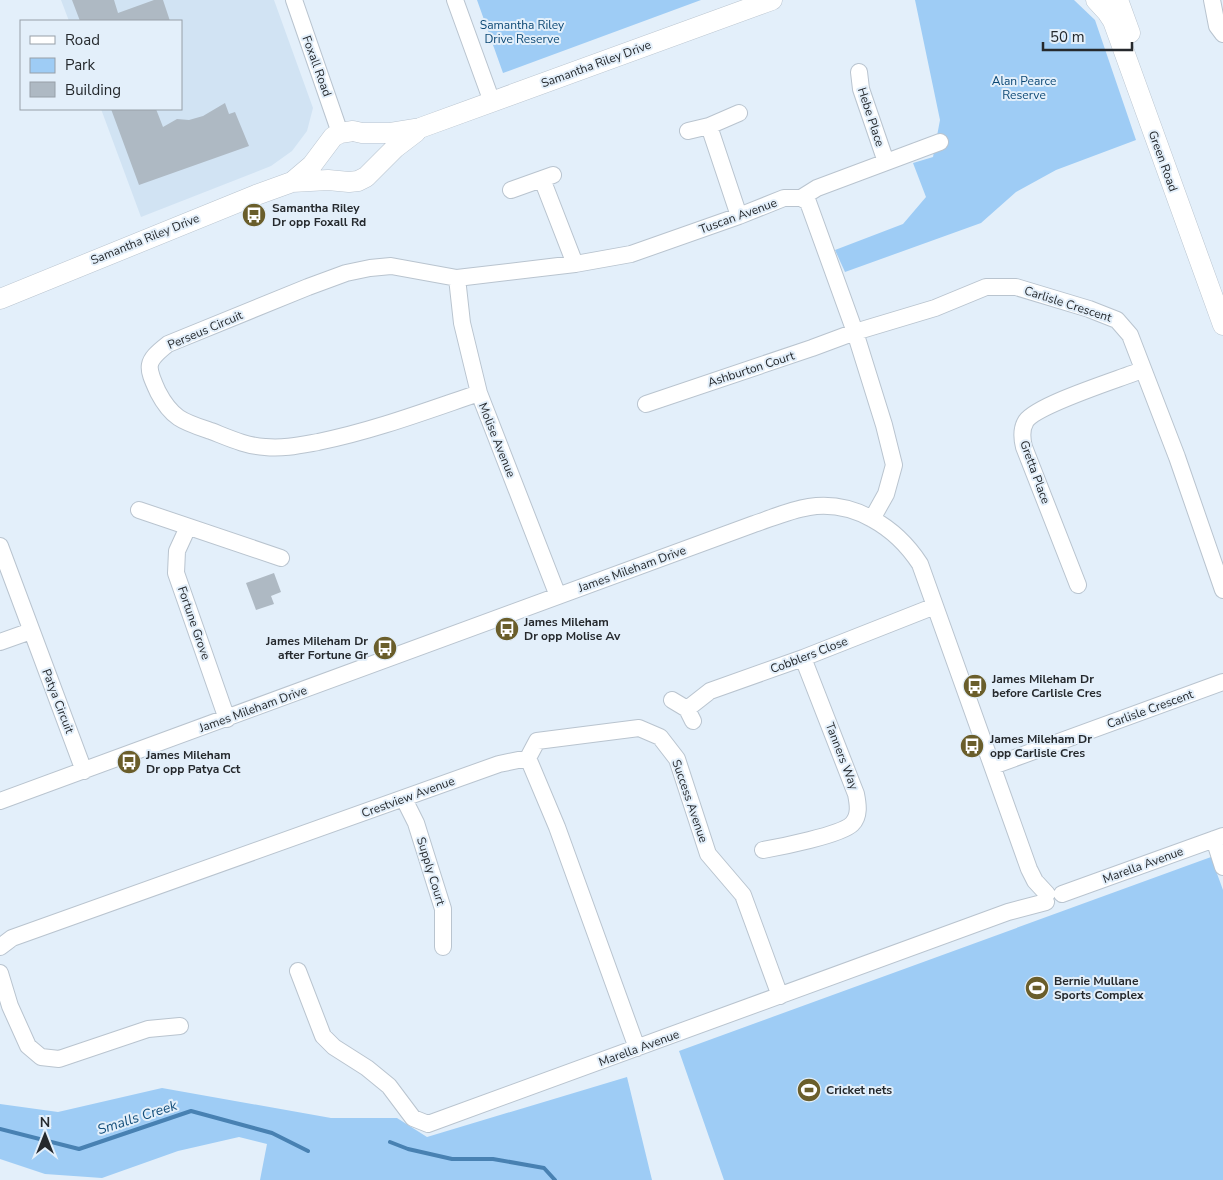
<svg xmlns="http://www.w3.org/2000/svg" width="1223" height="1180" viewBox="0 0 1223 1180" font-family="'Nunito Sans',sans-serif">
  <style>
    .built { fill: #d1e3f3 }
    .green { fill: #9eccf5 }
    .lines { fill: none; stroke-linecap: round; stroke-linejoin: round }
    .stream { stroke: #4881b2; stroke-width: 4 }
    .building { fill: #aeb9c3 }
    .minor-casing { stroke: #b9c4cf; stroke-width: 18 }
    .major-casing { stroke: #b9c4cf; stroke-width: 21 }
    .minor { stroke: #fff; stroke-width: 16 }
    .major { stroke: #fff; stroke-width: 20 }
    .labels { text-anchor: middle; stroke-width: 4; stroke-linejoin: round; paint-order: stroke }
    .park-label { font-size: 12px; fill: #0d4975; stroke: #e3effa }
    .street-label { font-size: 12px; fill: #25292d; stroke: #e3effa }
    .poi-label { font-size: 12px; font-weight: bold; fill: #25292d; stroke: #e3effa; text-anchor: start }
    .water-label { font-size: 14px; font-style: italic; fill: #134e7a; stroke: #e3effa }
  </style>
  <rect width="100%" height="100%" fill="#e3effa"/>
  <path class="built" d="M61 0H274L313 108 307 131 292 151 271 166 141 217 101 109H181V21H69Z"/>
  <path class="green" d="M477 0H701L503 73Z
    M915 0H1074L1095 20 1136 140 1056 170 1016 192 981 223 845 272 835 250 903 224 926 197 913 163 933 157 940 120Z
    M1211 857 1223 890V1180H724L679 1051Z
    M627 1077 652 1180H260L267 1144 239 1137 178 1151 102 1178 45 1174 0 1159V1104L58 1112 162 1088 331 1118H397L427 1137Z"/>
  <g class="lines">
    <path class="stream" d="M0 1129 79 1149 191 1111 272 1133 308 1151
      M390 1142 408 1149 452 1159H493L544 1168 555 1180"/>
  </g>
  <path class="building" d="M72 0H114L118 13 154 0H163L170 21H80Z
    M225 103 229 114 235 112 249 146 139 185 111 109H156L163 127 177 119 189 120 203 116Z
    M274 573 281 592 271 596 274 604 256 610 246 583Z"/>
  <g class="lines">
    <g class="minor-casing">
      <path id="minor" d="M294 0 340 133
        M455 0 492 102
        M1212 0 1217 26 1223 34
        M859 72 861 89 886 162
        M709 126 739 216
        M688 131 709 126 739 113
        M542 179 575 264
        M511 190 553 175
        M801 198 817 188 940 142
        M457 278 462 323 479 393 558 596
        M479 393C426 411 373 431 318 442 301 445 283 449 265 447 246 446 229 438 211 431 184 422 172 419 158 392 146 366 145 362 168 344L308 287 346 273 370 268 391 266 457 278 575 264 631 254 739 216 784 198H801L808 202 855 332 884 425 894 465 886 494 872 519
        M646 404 812 348 855 332 935 308 986 287H1016L1089 309 1117 320 1130 335 1177 457 1223 590
        M139 510 281 558
        M188 527 177 551 176 573 227 719
        M0 546 84 771
        M1078 585 1024 447C1022 439 1021 429 1026 421 1038 404 1120 379 1142 370
        M0 642 31 631
        M672 700 687 709 693 721
        M687 709 710 691 803 658 935 606
        M528 758 537 741 639 728 660 737 677 759 708 854 743 895 780 996
        M993 766 1223 682
        M404 799 416 823 443 909V947
        M0 801 754 524C772 518 790 510 809 507 854 500 896 527 920 564L1029 869 1035 881 1047 894
        M1214 839 1223 867
        M763 850C780 847 841 835 852 824 860 816 858 804 856 794L803 658
        M1062 894 1223 836
        M0 947 12 938 499 764 528 758 557 827 637 1048
        M298 971 323 1036 334 1047 367 1068 389 1086 413 1118 428 1124 1008 912 1046 902
        M0 973 10 1006 28 1046 41 1057 59 1059 148 1029 180 1026"/>
    </g>
    <g class="major-casing">
      <path id="major" d="M1096 0 1107 12 1113 21 1223 325
        M1118 0 1130 33
        M292 182 312 165 333 137 340 133 353 131 362 133H389L420 128 772 0
        M0 299 256 195 292 182 328 180 349 182 358 181 366 177 395 148 416 132"/>
    </g>
    <use href="#minor" class="minor"/>
    <use href="#major" class="major"/>
  </g>
  <defs>
    <g id="bus-disc" transform="scale(1.25)"><circle r="9.5" fill="#6a5e2b" stroke="#e3effa"/><path d="M-5-6H5V4H4V6H2V4H-2V6H-4V4H-5ZM-3.5-4V0h7V-4ZM-3.5 1.2v1.5H-2V1.2ZM2 1.2v1.5H3.5V1.2Z" fill="#fff"/></g>
    <g id="stadium-disc" transform="scale(1.25)"><circle r="9.5" fill="#6a5e2b" stroke="#e3effa"/><path d="M0-5a6.5 5 0 1 0 0 10a6.5 5 0 1 0 0-10ZM-3.5-1.8h7v3.6h-7Z" fill="#fff"/></g>
  </defs>
  <g fill-rule="evenodd">
    <use href="#bus-disc" x="254" y="215"/>
    <use href="#bus-disc" x="507" y="629"/>
    <use href="#bus-disc" x="385" y="648"/>
    <use href="#bus-disc" x="975" y="686"/>
    <use href="#bus-disc" x="972" y="746"/>
    <use href="#bus-disc" x="129" y="762"/>
    <use href="#stadium-disc" x="1037" y="988"/>
    <use href="#stadium-disc" x="809" y="1090"/>
  </g>
  <g class="labels">
    <g class="park-label">
      <text x="522" y="29">Samantha Riley<tspan x="522" dy="14">Drive Reserve</tspan></text>
      <text x="1024" y="85">Alan Pearce<tspan x="1024" dy="14">Reserve</tspan></text>
    </g>
    <g class="street-label">
      <text transform="translate(596 64) rotate(-20)" y="4">Samantha Riley Drive</text>
      <text transform="translate(317 66) rotate(70)" y="4">Foxall Road</text>
      <text transform="translate(871 117) rotate(72)" y="4">Hebe Place</text>
      <text transform="translate(1163 161) rotate(70)" y="4">Green Road</text>
      <text transform="translate(738 216) rotate(-20)" y="4">Tuscan Avenue</text>
      <text transform="translate(145 239) rotate(-22)" y="4">Samantha Riley Drive</text>
      <text transform="translate(1068 304) rotate(18)" y="4">Carlisle Crescent</text>
      <text transform="translate(205 330) rotate(-23)" y="4">Perseus Circuit</text>
      <text transform="translate(751 369) rotate(-18)" y="4">Ashburton Court</text>
      <text transform="translate(497 440) rotate(68)" y="4">Molise Avenue</text>
      <text transform="translate(1035 472) rotate(70)" y="4">Gretta Place</text>
      <text transform="translate(632 569) rotate(-20)" y="4">James Mileham Drive</text>
      <text transform="translate(194 623) rotate(71)" y="4">Fortune Grove</text>
      <text transform="translate(809 655) rotate(-21)" y="4">Cobblers Close</text>
      <text transform="translate(58 701) rotate(69)" y="4">Patya Circuit</text>
      <text transform="translate(253 709) rotate(-20)" y="4">James Mileham Drive</text>
      <text transform="translate(1150 709) rotate(-20)" y="4">Carlisle Crescent</text>
      <text transform="translate(842 756) rotate(69)" y="4">Tanners Way</text>
      <text transform="translate(408 797) rotate(-20)" y="4">Crestview Avenue</text>
      <text transform="translate(690 801) rotate(71)" y="4">Success Avenue</text>
      <text transform="translate(1143 865) rotate(-20)" y="4">Marella Avenue</text>
      <text transform="translate(431 871) rotate(73)" y="4">Supply Court</text>
      <text transform="translate(639 1048) rotate(-20)" y="4">Marella Avenue</text>
    </g>
    <g class="poi-label">
      <text x="272" y="212">Samantha Riley<tspan x="272" dy="14">Dr opp Foxall Rd</tspan></text>
      <text x="524" y="626">James Mileham<tspan x="524" dy="14">Dr opp Molise Av</tspan></text>
      <text x="368" y="645" text-anchor="end">James Mileham Dr<tspan x="368" dy="14">after Fortune Gr</tspan></text>
      <text x="992" y="683">James Mileham Dr<tspan x="992" dy="14">before Carlisle Cres</tspan></text>
      <text x="990" y="743">James Mileham Dr<tspan x="990" dy="14">opp Carlisle Cres</tspan></text>
      <text x="146" y="759">James Mileham<tspan x="146" dy="14">Dr opp Patya Cct</tspan></text>
      <text x="1054" y="985">Bernie Mullane<tspan x="1054" dy="14">Sports Complex</tspan></text>
      <text x="826" y="1094">Cricket nets</text>
    </g>
    <g class="water-label">
      <text transform="translate(137 1117) rotate(-18)" y="5">Smalls Creek</text>
    </g>
  </g>
  <rect x="20" y="20" width="162" height="90" fill="#e3effa" stroke="#97a0a8"/>
  <rect x="30" y="36" width="25" height="8" fill="#ffffff" stroke="#97a0a8"/>
  <text x="65" y="45" font-size="15" fill="#25292d">Road</text>
  <rect x="30" y="58" width="25" height="15" fill="#9eccf5" stroke="#97a0a8"/>
  <text x="65" y="70" font-size="15" fill="#25292d">Park</text>
  <rect x="30" y="82" width="25" height="15" fill="#aeb9c3" stroke="#97a0a8"/>
  <text x="65" y="95" font-size="15" fill="#25292d">Building</text>
  <g transform="translate(45 1135)" stroke="#e3effa" stroke-width="4" paint-order="stroke">
  <path d="M0-4L9 19L0 12L-9 19Z" fill="#25292d"/>
  <text y="-8" font-size="14" font-weight="bold" text-anchor="middle" fill="#25292d">N</text>
  </g>
  <path d="M1043 42v8h89v-8" fill="none" stroke="#25292d" stroke-width="2.5"/>
  <text x="1050" y="42" font-size="15" fill="#25292d" stroke="#e3effa" stroke-width="4" paint-order="stroke">50 m</text>
</svg>
